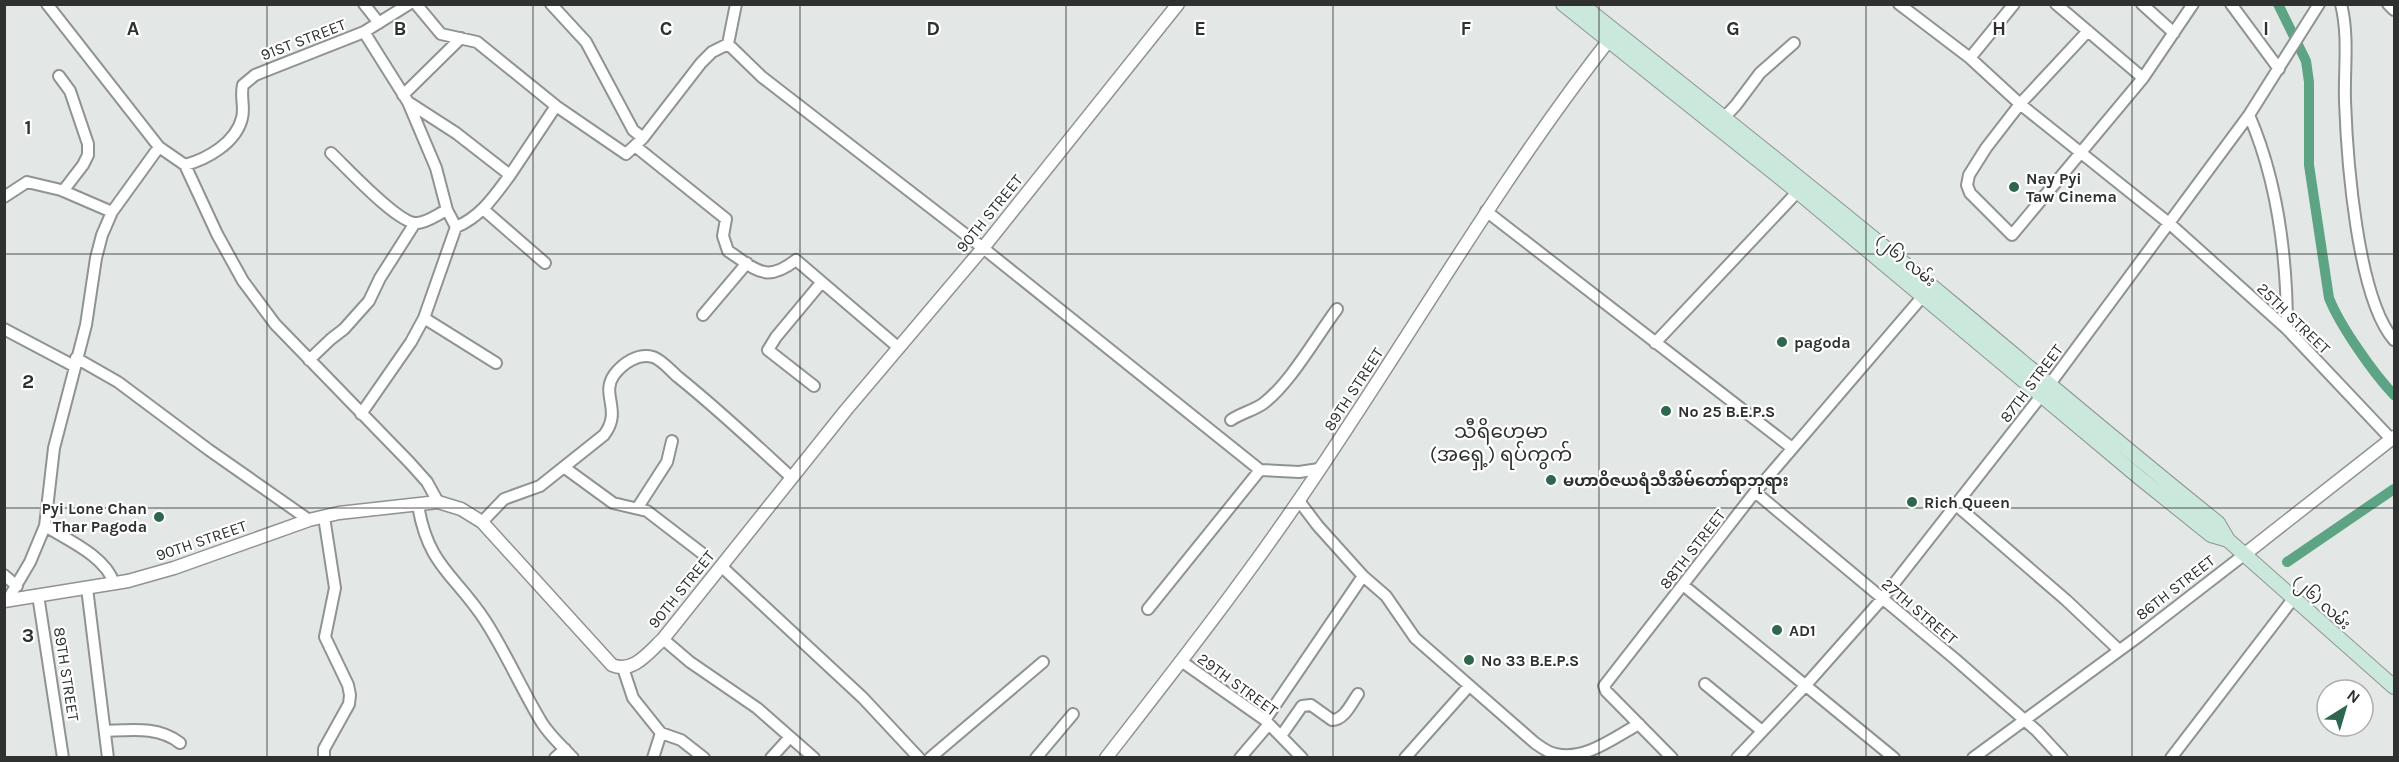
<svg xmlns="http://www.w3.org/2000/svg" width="2399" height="762" viewBox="0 0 2399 762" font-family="Karla,'Noto Sans Myanmar',sans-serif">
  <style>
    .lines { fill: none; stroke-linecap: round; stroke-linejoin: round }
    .canal { stroke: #5ca483; stroke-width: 10 }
    .minor-casing { stroke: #8f9391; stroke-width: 14 }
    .tertiary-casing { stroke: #8f9391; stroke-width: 15 }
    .secondary-casing { stroke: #8f9391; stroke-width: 16 }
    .minor { stroke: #fff; stroke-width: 10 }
    .tertiary { stroke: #fff; stroke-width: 12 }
    .secondary { stroke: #cae9dc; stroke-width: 14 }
    .grid { fill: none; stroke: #2f3130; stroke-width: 1.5; stroke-opacity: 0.55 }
    .poi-dot { fill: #2f664e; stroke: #fff; stroke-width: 2 }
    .labels { text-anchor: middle; stroke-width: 4.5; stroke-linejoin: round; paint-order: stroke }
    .street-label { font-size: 16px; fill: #2f3130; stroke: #fff }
    .poi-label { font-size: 16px; font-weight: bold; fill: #2f3130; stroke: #fff; text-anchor: start }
    .quarter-label { font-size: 20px; fill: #2f3130; stroke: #fff }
    .grid-label { font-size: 20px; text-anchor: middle; font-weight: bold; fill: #2f3130; stroke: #fff; stroke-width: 4.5; stroke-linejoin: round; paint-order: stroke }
  </style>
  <rect width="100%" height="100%" fill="#e3e8e6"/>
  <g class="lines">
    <path class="canal" d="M2278 4 2306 61 2309 82V165L2329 298C2340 326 2374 374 2394 395
      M2287 562 2394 489"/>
    <g class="minor-casing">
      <path id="minor" d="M47 4 159 147 185 165 217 234 243 281 275 324 410 463 427 482 438 502
        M364 4 379 23
        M416 4 441 34 477 42 556 106 626 154 643 138 701 63 712 52 728 44 736 4
        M551 4 586 42 633 130 643 138
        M1899 4 1970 58 2020 104 2170 224 2287 329 2391 439
        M2056 4 2143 78
        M2142 4 2174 33
        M2231 4 2279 69
        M2341 4C2349 36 2344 69 2345 101 2347 158 2357 298 2394 340
        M2388 4 2394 10
        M2088 31 2020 104 1986 148 1969 175 1967 185 1970 193 2012 235 2143 78 2193 4
        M728 44 762 77 983 248 1260 470 1299 472 1319 469
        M1970 58 2014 4
        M59 76 70 91 88 144V155L83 165 63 191
        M403 95 461 38
        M408 102 456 133 510 175 556 106
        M2249 115C2278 182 2287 257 2287 329
        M1721 121 1736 105 1760 73 1794 43
        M635 146 726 219 723 236 728 251C756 269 765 284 796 260L899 348
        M331 153C346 167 399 225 417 223 426 223 438 214 447 210
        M185 165C207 159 236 143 242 118 245 107 240 96 243 85L255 75 364 32 409 4
        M4 197 27 182 61 190 112 212
        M483 209 545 263
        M1486 211 1792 448
        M456 227C481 217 495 195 510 175
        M703 315 747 263
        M424 318 496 363
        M4 329 74 366
        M1655 343 1803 186
        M76 358 118 382 209 450 309 520
        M309 360 331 339 344 329 369 301 380 278 415 223
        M814 386 768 350 776 337 821 283
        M361 414 411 342 424 318 456 227 447 210 436 168 408 102 364 32
        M1231 420C1241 413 1255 410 1264 403 1291 382 1316 337 1337 309
        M565 468 613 503 647 511 703 554
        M1755 492 1955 659 2037 731 2062 758
        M1299 501 1318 526 1363 576 1386 596 1415 638 1535 743C1541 747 1548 753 1556 754 1585 761 1615 737 1639 724
        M418 505C428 567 456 575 486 622 507 655 522 690 542 723 551 737 562 746 573 758
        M1956 505 2066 600 2119 650
        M638 507 667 462 672 441
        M482 522 504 499 540 486 604 435C623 410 600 395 614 375 623 363 638 353 653 357 661 359 672 372 678 377 718 409 755 444 792 478
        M45 526C68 540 105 556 114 583
        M721 566 863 698 919 758
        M4 575 17 586
        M1683 585 1894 758
        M87 588 108 758
        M38 595 63 758
        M7 601 30 562 45 526 54 448 86 325 96 258 102 235 112 212 159 147
        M1148 609 1260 470
        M663 639 690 662 757 708 814 758
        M1181 661 1265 720 1302 758
        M623 668 633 698 661 733 653 758
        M1705 684 1762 731
        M1265 720 1363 576
        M105 731C131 730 159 726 180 743
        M661 733 681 740 704 758
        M1281 736 1302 706 1311 705 1332 720C1344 720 1351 704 1358 694
        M324 758V749L349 704 350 695 348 685 325 637 335 588 324 517
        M555 758 565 749
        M771 758 790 737
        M930 758 1043 662
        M1036 758 1073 714
        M1240 758 1269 724
        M1405 758 1469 686
        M1672 758 1606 691 1604 686 1755 492 1923 296
        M1737 758 1805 686 1882 599 2041 396 2249 115 2319 4
        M1973 758 2139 636 2245 554
        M2171 758 2293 599"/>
    </g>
    <g class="tertiary-casing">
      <path id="tertiary" d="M2245 554 2394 437
        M4 601 128 581 174 568 309 520 339 513 438 502 461 509 482 522 612 665C633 674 649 652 663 639L846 410 983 248 1178 4
        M1106 758C1172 673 1238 589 1299 500 1405 346 1497 182 1613 35"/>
    </g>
    <g class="secondary-casing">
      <path id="secondary" d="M1563 4 1798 192 2140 478 2211 535 2228 540
        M1581 4C1706 103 1830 201 1952 303 2041 377 2128 451 2218 523L2228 540 2394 687"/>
    </g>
    <use href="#minor" class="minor"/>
    <use href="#tertiary" class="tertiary"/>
    <use href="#secondary" class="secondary"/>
  </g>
  <path class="grid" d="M267 4V758M533 4V758M800 4V758M1066 4V758M1333 4V758M1599 4V758M1866 4V758M2132 4V758M4 254H2394M4 508H2394"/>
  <g class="poi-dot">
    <circle cx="2014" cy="187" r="6"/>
    <circle cx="1782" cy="342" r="6"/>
    <circle cx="1666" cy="411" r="6"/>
    <circle cx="1551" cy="480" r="6"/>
    <circle cx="1912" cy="502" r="6"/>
    <circle cx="159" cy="517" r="6"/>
    <circle cx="1777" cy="630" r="6"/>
    <circle cx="1469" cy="660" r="6"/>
  </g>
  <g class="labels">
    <g class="street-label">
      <text transform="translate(303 39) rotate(-21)" y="6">91ST STREET</text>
      <text transform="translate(989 213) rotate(-51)" y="6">90TH STREET</text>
      <text transform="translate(1906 260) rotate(39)" y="6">(၂၆) လမ်း</text>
      <text transform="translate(2294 318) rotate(44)" y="6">25TH STREET</text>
      <text transform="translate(2031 383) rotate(-53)" y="6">87TH STREET</text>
      <text transform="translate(1353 389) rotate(-57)" y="6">89TH STREET</text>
      <text transform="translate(201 540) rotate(-19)" y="6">90TH STREET</text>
      <text transform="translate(1692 549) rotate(-52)" y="6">88TH STREET</text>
      <text transform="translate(2175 587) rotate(-38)" y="6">86TH STREET</text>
      <text transform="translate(681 589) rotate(-51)" y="6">90TH STREET</text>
      <text transform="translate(2322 602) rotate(42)" y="6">(၂၆) လမ်း</text>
      <text transform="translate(1920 611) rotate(40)" y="6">27TH STREET</text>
      <text transform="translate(67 674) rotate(81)" y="6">89TH STREET</text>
      <text transform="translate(1238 684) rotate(36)" y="6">29TH STREET</text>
    </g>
    <g class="poi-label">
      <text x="2026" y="184">Nay Pyi<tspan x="2026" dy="18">Taw Cinema</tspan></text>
      <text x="1794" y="348">pagoda</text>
      <text x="1678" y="417">No 25 B.E.P.S</text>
      <text x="1563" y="486">မဟာဝိဇယရံသီအိမ်တော်ရာဘုရား</text>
      <text x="1924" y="508">Rich Queen</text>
      <text x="147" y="514" text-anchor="end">Pyi Lone Chan<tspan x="147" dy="18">Thar Pagoda</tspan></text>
      <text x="1789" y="636">AD1</text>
      <text x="1481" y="666">No 33 B.E.P.S</text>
    </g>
    <g class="quarter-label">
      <text x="1501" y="438">သီရိဟေမာ<tspan x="1501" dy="23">(အရှေ့) ရပ်ကွက်</tspan></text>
    </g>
  </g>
  <g class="grid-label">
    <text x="133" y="35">A</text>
    <text x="400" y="35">B</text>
    <text x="666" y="35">C</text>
    <text x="933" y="35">D</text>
    <text x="1200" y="35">E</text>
    <text x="1466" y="35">F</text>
    <text x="1733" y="35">G</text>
    <text x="1999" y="35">H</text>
    <text x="2266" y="35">I</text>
    <text x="28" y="134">1</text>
    <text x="28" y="388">2</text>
    <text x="28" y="642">3</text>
  </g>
  <rect width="2399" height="762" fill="none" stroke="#2f3130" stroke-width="12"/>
  <g transform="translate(2345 708) rotate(37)"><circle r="28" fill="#ffffff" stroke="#acadac" stroke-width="1.5"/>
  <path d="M0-4.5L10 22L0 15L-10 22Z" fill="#2f664e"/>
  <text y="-9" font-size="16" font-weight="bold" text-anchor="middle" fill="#2f3130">N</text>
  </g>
</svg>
